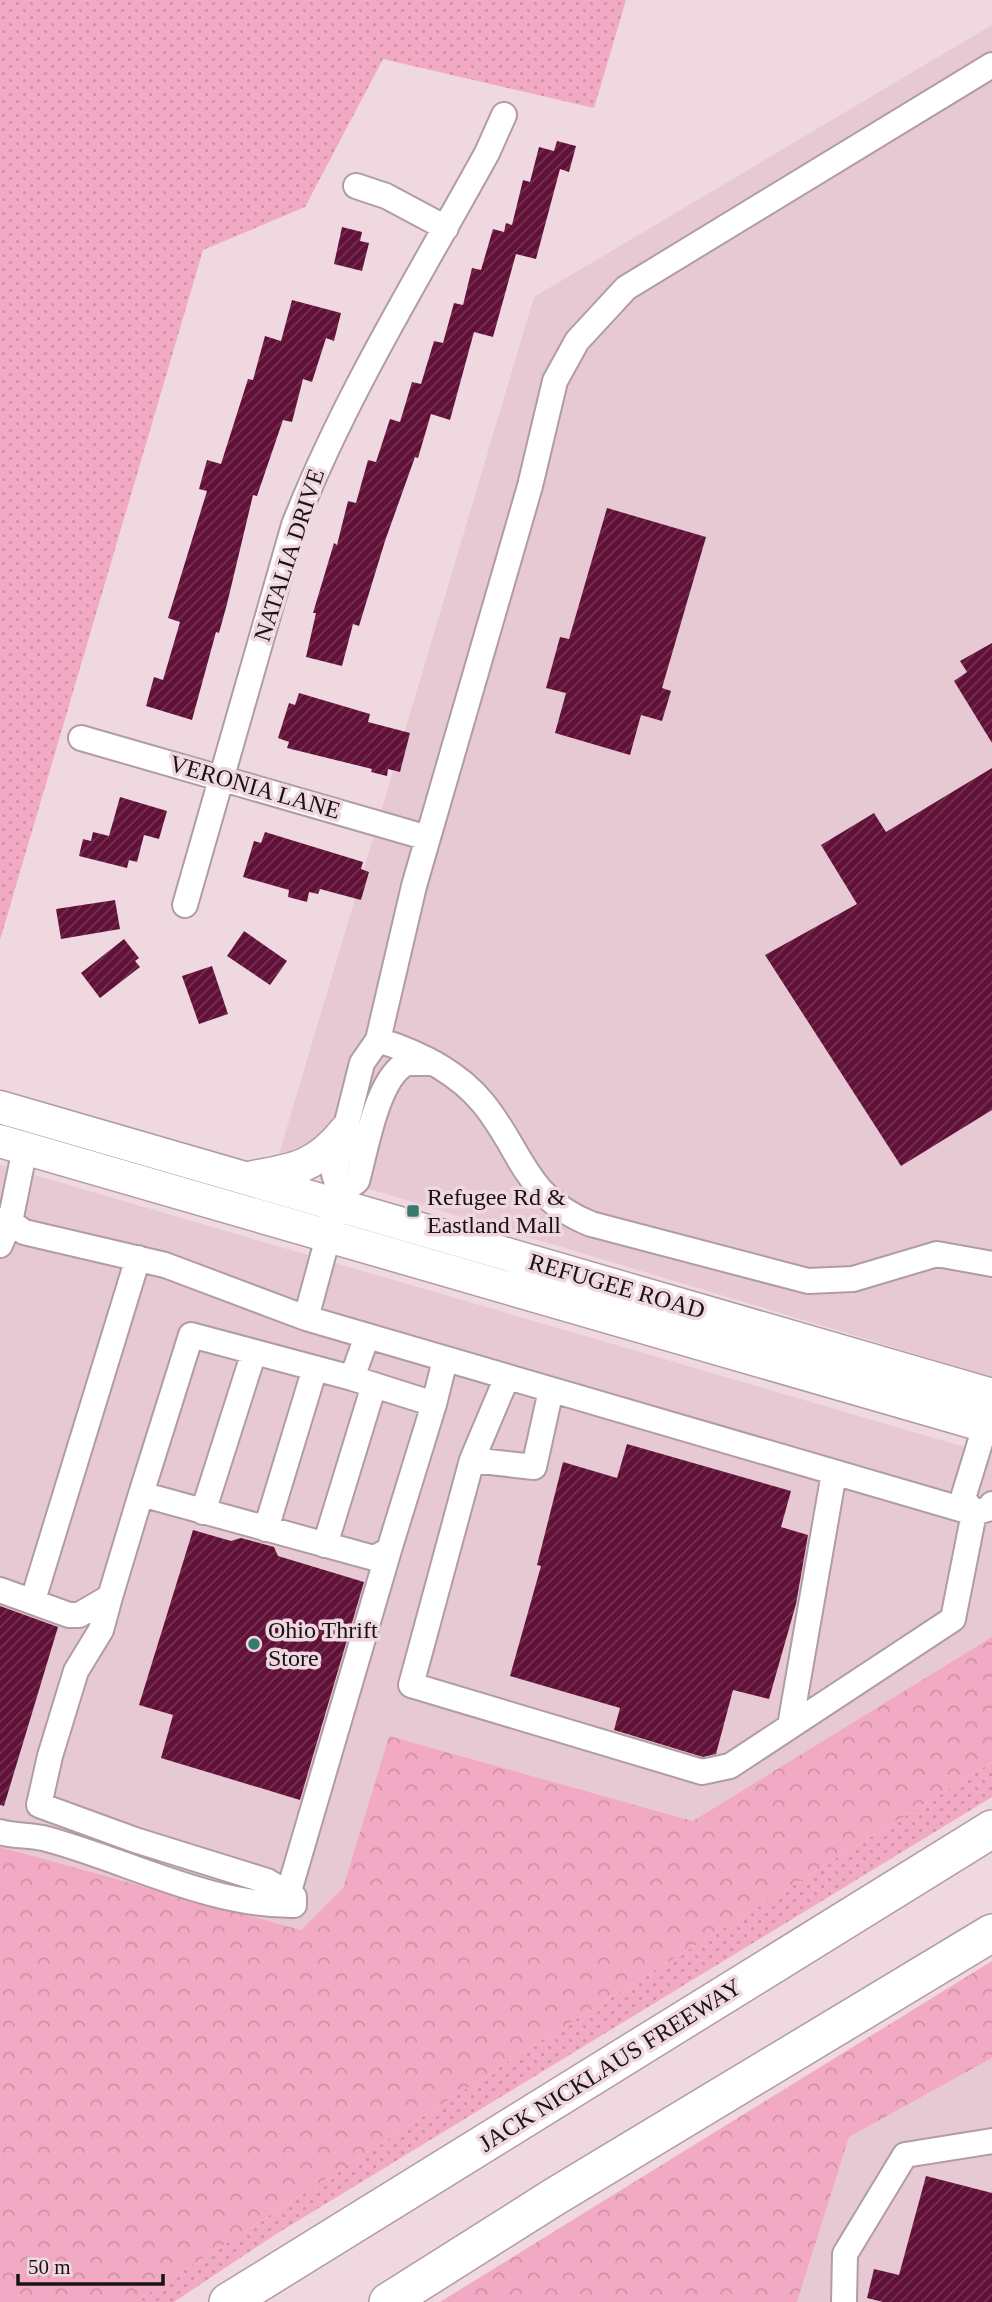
<svg xmlns="http://www.w3.org/2000/svg" width="992" height="2302" viewBox="0 0 992 2302" font-family="'Times New Roman',serif">
  <style>
    .built { fill: #e7c9d3 }
    .grass { fill: url(#grass-dots) }
    .forest { fill: url(#forest-crowns) }
    .building { fill: url(#building-hatch) }
    .lines { fill: none; stroke-linecap: round; stroke-linejoin: round }
    .minor-casing { stroke: #b19ca3; stroke-width: 28 }
    .major-casing { stroke: #b19ca3; stroke-width: 35 }
    .highway-casing { stroke: #b19ca3; stroke-width: 40 }
    .minor { stroke: #fff; stroke-width: 24 }
    .major { stroke: #fff; stroke-width: 32 }
    .highway { stroke: #fff; stroke-width: 37 }
    .poi-dot { fill: #37796a; stroke: #efd8df; stroke-width: 2.5 }
    .labels { text-anchor: middle; stroke-width: 7; stroke-linejoin: round; paint-order: stroke }
    .street-label { font-size: 24px; fill: #1a1315; stroke: #efd8df }
    .poi-label { font-size: 24px; fill: #1a1315; stroke: #efd8df; text-anchor: start }
  </style>
  <defs>
    <pattern id="grass-dots" width="8" height="8" patternUnits="userSpaceOnUse" patternTransform="scale(1.75)"><rect width="8" height="8" fill="#f2a9c3"/><path d="M2 2h.1M6 6h.1" fill="none" stroke="#cf91a7" stroke-width="1.8" stroke-linecap="round"/></pattern>
    <pattern id="forest-crowns" width="20" height="18" patternUnits="userSpaceOnUse" patternTransform="scale(1.75)"><rect width="20" height="18" fill="#f2a9c3"/><path d="M2 6a3 3 0 1 1 6 0M12 15a3 3 0 1 1 6 0" fill="none" stroke="#cf91a7"/></pattern>
    <pattern id="building-hatch" width="6" height="6" patternUnits="userSpaceOnUse" patternTransform="scale(1.75)"><rect width="6" height="6" fill="#611138"/><path d="M-1 1l2-2M0 6l6-6M5 7l2-2" fill="none" stroke="#733252"/></pattern>
  </defs>
  <rect width="100%" height="100%" fill="#efd8df"/>
  <path class="built" d="M992 25V1377L277 1161 534 297Z
    M0 1165 992 1455V1637L694 1821 389 1736 343 1888 301 1930 0 1847Z
    M992 2058V2302H797L849 2137Z"/>
  <path class="grass" d="M0 0H626L594 108 383 59 305 207 203 250 0 940Z
    M992 1762V1797L273 2236 174 2302H135L529 2048Z"/>
  <path class="forest" d="M992 1637V1762L529 2048 135 2302H0V1847L301 1930 343 1888 389 1736 693 1821Z
    M992 1961V2058L849 2137 797 2302H440Z"/>
  <path class="building" d="M557 141 576 146 569 172 560 169 536 259 516 254 493 337 474 332 450 420 431 414 418 458 415 457 385 541 359 626 353 624 342 666 306 657 316 613H313L334 543 337 545 348 501 356 503 368 460 376 462 390 419 400 422 412 382 421 384 434 341 443 343 454 303 463 305 472 268 481 270 493 229 504 232 506 223 512 225 523 180 530 182 539 147 554 151Z
    M342 227 362 232 360 241 369 243 362 271 334 264Z
    M292 300 341 313 334 341 326 338 312 382 303 379 292 422 283 420 257 496 253 495 227 604 219 633 216 632 192 720 146 706 154 677 163 680 180 622 168 618 207 491 199 489 207 460 221 464 248 379 253 380 265 336 281 341Z
    M607 508 706 537 662 688 671 691 662 721 641 715 630 755 555 733 566 693 546 688 560 637 569 639Z
    M992 643V743L954 681 967 672 960 661Z
    M299 693 370 714 368 722 410 733 400 772 388 769 387 776 371 772 372 769 287 748 289 742 278 738 289 703 295 705Z
    M992 768V1110L901 1166 765 955 857 904 821 845 874 813 886 832Z
    M120 797 167 811 159 839 144 835 137 862 129 860 127 868 79 856 83 839 91 841 93 832 109 836Z
    M265 832 363 862 361 869 369 872 361 900 320 889 318 894 309 892 307 902 288 897 289 890 243 877 254 841 261 843Z
    M115 900 120 929 61 939 56 909Z
    M244 931 287 961 270 985 227 956Z
    M124 939 139 958 135 961 140 967 100 998 81 973Z
    M212 966 228 1014 199 1024 182 976Z
    M627 1444 791 1491 781 1527 808 1535 796 1604 769 1699 733 1690 716 1754 703 1757 614 1730 620 1708 510 1676 541 1566 537 1565 563 1462 617 1478Z
    M193 1530 231 1541 241 1538 274 1547 278 1556 364 1582 300 1800 161 1758 173 1715 139 1705Z
    M0 1606 58 1627 4 1806 0 1805Z
    M926 2176 992 2193V2302H883L867 2298 874 2269 899 2275Z"/>
  <g class="lines">
    <g class="minor-casing">
      <path id="minor" d="M356 186 386 196 446 228
        M81 738 428 838
        M185 905 294 525C345 395 420 275 487 153L504 115
        M378 1040C417 1052 456 1070 483 1103 523 1152 524 1197 591 1224L808 1281 853 1279 937 1254 992 1264
        M25 1148 10 1222 24 1232 165 1265 306 1318 974 1513 953 1619 730 1766 702 1772 411 1685 472 1460 507 1377
        M340 1193 357 1181C366 1150 377 1077 407 1063H434
        M0 1220 10 1222 0 1245
        M306 1318 340 1193 334 1174 362 1063 378 1040 414 886 530 486 555 381 577 341 626 288 992 65
        M367 1336 352 1378 434 1404 445 1360
        M352 1378 191 1335 141 1494 374 1558 389 1550 434 1404
        M992 1404 963 1498 974 1513 991 1508 992 1504
        M472 1460 534 1467 551 1390
        M203 1512 254 1352
        M266 1529 315 1368
        M325 1545 374 1385
        M0 1590 69 1615H79L110 1597 141 1494
        M33 1600 138 1258
        M790 1726 834 1473
        M0 1832C14 1836 28 1835 43 1838 124 1859 209 1906 294 1905V1897L267 1881 135 1840 39 1805 50 1756 76 1671 101 1630 110 1597
        M289 1891 389 1550
        M844 2302 845 2254 905 2155 992 2141"/>
    </g>
    <g class="major-casing">
      <path id="major" d="M0 1107 992 1395
        M0 1141 992 1428
        M253 1177C295 1170 317 1166 345 1131"/>
    </g>
    <g class="highway-casing">
      <path id="highway" d="M228 2302 992 1829
        M388 2302 554 2197 992 1933"/>
    </g>
    <use href="#minor" class="minor"/>
    <use href="#major" class="major"/>
    <use href="#highway" class="highway"/>
  </g>
  <g class="poi-dot">
    <rect x="406" y="1204" width="14" height="14" rx="3.5"/>
    <circle cx="254" cy="1644" r="7"/>
  </g>
  <g class="labels">
    <g class="street-label">
      <text transform="translate(289 555) rotate(-72)" y="8">NATALIA DRIVE</text>
      <text transform="translate(255 787) rotate(16)" y="8">VERONIA LANE</text>
      <text transform="translate(617 1286) rotate(16)" y="8">REFUGEE ROAD</text>
      <text transform="translate(610 2065) rotate(-32)" y="8">JACK NICKLAUS FREEWAY</text>
    </g>
    <g class="poi-label">
      <text x="427" y="1205">Refugee Rd &amp;<tspan x="427" dy="28">Eastland Mall</tspan></text>
      <text x="268" y="1638">Ohio Thrift<tspan x="268" dy="28">Store</tspan></text>
    </g>
  </g>
  <path d="M18 2274v10h145v-10" fill="none" stroke="#1a1315" stroke-width="3.5"/>
  <text x="28" y="2274" font-size="21" fill="#1a1315" stroke="#efd8df" stroke-width="5" paint-order="stroke">50 m</text>
</svg>
